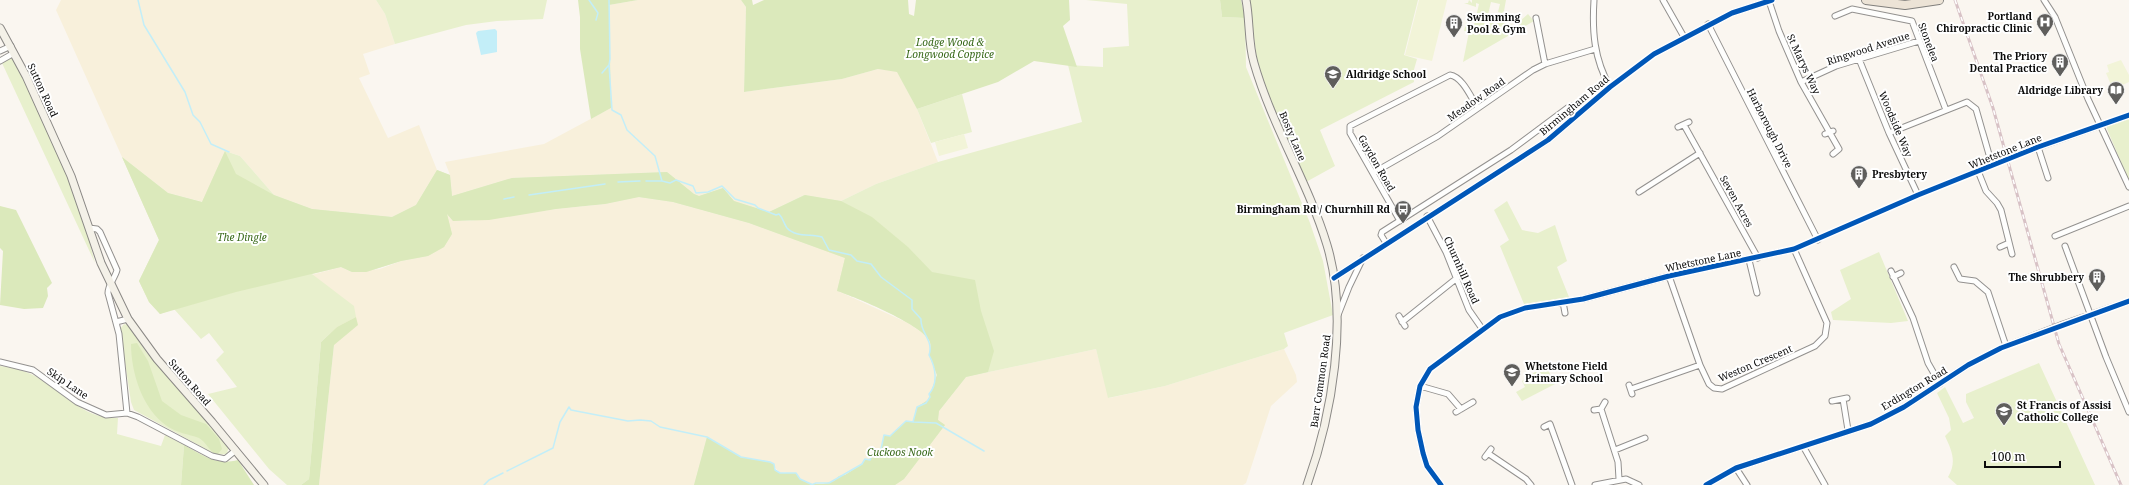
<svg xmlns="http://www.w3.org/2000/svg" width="2129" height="485" viewBox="0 0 2129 485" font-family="'Noto Serif',serif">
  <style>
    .farmland { fill: #f8f0db }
    .green { fill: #e8f0cd }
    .forest { fill: #dbe9bb }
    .pitch { fill: #f2f4d8 }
    .water { fill: #c3eef8 }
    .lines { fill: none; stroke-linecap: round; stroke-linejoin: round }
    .stream { stroke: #c3eef8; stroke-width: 1.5 }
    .minor-casing { stroke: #93918f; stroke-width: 7 }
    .secondary-casing { stroke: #8a8885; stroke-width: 9 }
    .primary-casing { stroke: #807f7c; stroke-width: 10 }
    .minor { stroke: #fefefd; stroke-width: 5 }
    .secondary { stroke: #f4f1e8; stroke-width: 7 }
    .primary { stroke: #ece3d6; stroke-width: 8 }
    .rail-casing { stroke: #d8c2c6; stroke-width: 3 }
    .rail { stroke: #fff; stroke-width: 1.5; stroke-dasharray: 4.5; stroke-linecap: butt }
    .minor-bridge-casing { stroke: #93918f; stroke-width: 7; stroke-linecap: butt }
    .minor-bridge { stroke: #fefefd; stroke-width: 5 }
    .cycleway-casing { stroke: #fff; stroke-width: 8 }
    .cycleway { stroke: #0057b8; stroke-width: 5 }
    .labels { text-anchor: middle; stroke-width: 4; stroke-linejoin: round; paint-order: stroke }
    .poi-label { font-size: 10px; font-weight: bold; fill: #0c0c0c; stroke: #fff; text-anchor: end }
    .park-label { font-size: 10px; font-style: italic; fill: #376818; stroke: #fff }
    .street-label { font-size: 10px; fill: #0c0c0c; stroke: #fff }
  </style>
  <rect width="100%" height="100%" fill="#faf6f0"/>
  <path class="farmland" d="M61 0H376L385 14 395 44 363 54 370 74 359 78 388 138 419 125 437 170 416 205 392 217 312 209 274 195 240 156 225 151 203 202 168 193 122 157 56 10Z
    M638 0H741L746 7 744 92 842 79 878 69 897 71 917 109 938 162 876 184 841 201 804 195 769 212 734 201 723 188 699 196 694 194 667 172 512 178 452 196 450 175 445 162 544 144 611 108 609 5Z
    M638 197 673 202 749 223 846 258 838 291 908 323 924 334 930 341 931 348 929 355 937 375 930 397 926 403 917 407 913 422 906 421 890 436 881 449 872 454 870 460 845 475 839 476 834 481 823 484H812L785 472 780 473 770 462 741 457 707 437 694 485H319L334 345 311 275 341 267 352 272 380 269 401 261 428 256 446 213 453 221H469L556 209 605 204Z
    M1096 349 1109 398 1165 386 1284 349 1296 375 1297 382 1271 406 1246 483 1243 485H895L904 479 944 425 938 420 939 411 966 377Z"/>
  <path class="green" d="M376 0H547L543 19 497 21 466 25 395 44 385 14Z
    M1086 0H1220L1222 17 1245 18 1246 67 1310 223 1323 261 1333 315 1284 333 1288 346 1284 349 1165 386 1108 398 1096 349 966 377 939 411 938 420 945 425 904 479 895 485H694L707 437 741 457 774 464 775 470 780 473H796L800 479 812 484H823L834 481 839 476 845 475 862 464 865 459 870 460 872 454 881 449 884 435 890 436 906 421 913 422 917 407 928 400 937 375 929 355C930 350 932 345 929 340 920 324 856 297 837 291L845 258 749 223 673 202 638 197 605 204 588 205 453 221 447 214 452 234 444 247 428 256 401 261 366 272H352L341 267 312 274 354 306 356 317 337 327 321 342 309 479 301 485H287L269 469 208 394 237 387 216 360 224 352 209 333 201 339 174 309 160 314 149 302 139 281 159 240 122 157 168 193 202 202 225 151 240 156 274 195 312 209 392 217 416 205 437 170 450 175 452 196 512 178 667 172 694 194 699 196 723 188 734 201 769 212 804 195 841 201 876 184 938 162 1082 122 1068 65 1103 67V48L1129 46 1127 4Z
    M1249 0H1418L1404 55 1417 59 1413 73 1414 82 1320 130 1335 166 1306 182 1269 96 1257 60Z
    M1469 0 1472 3V0H1506L1504 11 1502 13 1498 12 1500 4 1491 2 1487 19 1501 22 1502 19 1504 20V23L1518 26 1520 21 1528 14 1534 21 1463 62 1469 32 1464 31 1466 23 1474 25 1479 4 1476 3V7L1464 3H1468Z
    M10 58H14L59 155 79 202 95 263 2 63Z
    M962 94 972 132 931 143 917 109Z
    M2129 117V181L2107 129V124Z
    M1507 201 1522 230 1538 233 1555 225 1567 261 1557 267 1569 297 1524 304 1500 246 1509 240 1494 210Z
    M1879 252 1908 321 1891 323 1833 320 1831 312 1851 299 1840 270Z
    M124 324 128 325 147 353 229 445 227 454 217 455 134 410 131 402 120 329Z
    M1544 362 1555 384 1522 401 1516 392 1525 387 1522 381 1538 370 1537 367Z
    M2039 363 2095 485H1957L1948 477C1957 462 1952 451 1945 436L1951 430 1949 418 1937 393 1945 387 1963 423 1974 418 1966 402V394Z
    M0 366C12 368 24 370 35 376 62 392 85 420 118 418L117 434 161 446 165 435 184 445 181 485H0Z"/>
  <path class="forest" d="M578 0H638L609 5 611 108 591 119 580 49V17Z
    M741 0H752L753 5 764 0H908L909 14 914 16 916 0H1069L1070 20 1063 26 1077 67 1034 61 998 82 917 109 897 72 878 69 842 79 744 92 746 7Z
    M1220 0H1241L1245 18 1222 17Z
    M225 151 236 174 274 195 312 209 392 217 416 205 437 170 450 175 452 196 512 178 667 172 694 194 699 196 723 188 734 201 769 212 805 195 841 201 872 217 908 247 932 272 975 280 981 311 994 351 988 372 966 377 939 411 938 420 945 425 904 479 895 485H694L707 437 741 457 770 462 774 464 775 470 780 473H796L800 479 812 484H823L834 481 839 476 845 475 862 464 865 459 870 460 872 454 881 449 884 435 890 436 906 421 913 422 917 407 928 400 937 375 929 355C930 350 932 345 929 340 920 324 856 297 837 291L845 258 749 223 673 202 639 197 605 204 556 209 489 220 453 221 447 214 452 234 444 247 428 256 401 261 366 272H352L341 267 236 292 160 314 149 302 139 281 159 240 122 157 168 193 202 202Z
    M0 206 16 210 52 283 47 288 48 296 43 308 24 309 0 305 3 251 0 248Z
    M356 317 358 325 334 345 319 485H301L309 479 321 342 337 327Z
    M137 343 148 361 162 401 181 415 206 424 219 439 222 449 217 455C209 451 206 442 199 438 188 434 177 433 167 426 142 409 131 372 131 344Z
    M184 445C203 455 215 466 238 460L254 485H181Z"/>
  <path class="pitch" d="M1419 0H1447L1432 61 1405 55Z
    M2121 60 2129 75V82L2116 88 2111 85 2106 73 2109 72 2107 65Z
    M964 134 968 148 939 156 935 142Z"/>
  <path class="water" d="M495 29 497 31V52L481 55 476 33 478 31Z"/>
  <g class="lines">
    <path class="stream" d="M138 0 144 25 185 92 193 115 200 122 211 144 229 152
      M589 0 598 13 596 20
      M609 65 612 110 621 115 627 130 655 156 662 181
      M602 73 609 65 610 59 609 0
      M646 181H662L670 183 676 180 693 186 696 193 708 192 722 186 735 199 755 205 758 208 776 215 779 214C783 218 784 224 787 228 795 237 810 234 822 237L829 250 851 255 857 261 871 264 881 277 912 300V309L921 319C920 333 934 340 929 355 935 366 939 383 929 394L930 397 926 403 917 407 913 422 906 421 890 436 884 435 881 449 872 454 870 460 865 459 862 464 829 483H816L811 485
      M618 182 640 181
      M529 195 605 184
      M504 199 514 197
      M913 422 936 423 984 451
      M507 471 553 448 560 422 569 407 571 410 628 421 640 420 651 421 660 427 707 437 741 457 770 462 774 464 775 470 780 473H796L800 479 811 484
      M484 485 489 480 503 473"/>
    <g class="minor-casing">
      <path id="minor" d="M1594 0C1592 31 1594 59 1610 87
        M1663 0 1684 37
        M2044 0 2055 17 2088 99 2129 187
        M1769 1 1779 31 1801 82 1839 149 1833 154
        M1835 16 1852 9 1912 21 1946 110
        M1536 18 1545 64
        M1708 24 1818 240
        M0 51 11 46
        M1859 59 1889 133 1918 195
        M0 61 14 53
        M1801 82 1836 66 1919 41
        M1684 125 1758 258
        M1678 127 1689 122
        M1889 133 1967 102 1976 109 1992 165
        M1825 134 1833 131
        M2038 147 2048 178
        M2017 155 2129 115
        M1978 171 1986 191 1997 203 2001 210 2012 254
        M1373 173 1438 136 1533 70 1545 64 1595 49
        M1639 192 1700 153
        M1427 216 1446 252 1469 310 1483 330
        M1400 221 1350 133V126L1450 75C1463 77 1471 98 1478 108
        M89 228 97 229 100 232 117 270C115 278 108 285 108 293L119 334 127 413
        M2055 236 2129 206
        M1386 243 1381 235 1382 232 1511 150 1570 106H1576L1583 110
        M2065 246 2106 357 2129 412
        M2000 247 2009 243
        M1749 260 1757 293
        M1954 267 1960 279 1975 281 1988 292 2006 346
        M1891 271 1913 318 1928 363 1940 384
        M1669 276 1700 365 1709 384 1714 388 1722 389 1815 346 1825 336 1827 323 1794 249
        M1893 277 1901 273
        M1334 278 1548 140 1610 87 1654 54 1732 13 1772 0
        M1563 302 1565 313
        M1338 315 1349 287 1363 258
        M1399 316 1405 326
        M116 322 128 319
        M1402 322 1457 278
        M2063 324 2129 301
        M0 362 33 370 77 402 106 415 127 413 138 417 212 456 225 459 236 450
        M1629 385 1632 394
        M1420 386 1448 394 1461 409
        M1631 389 1700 365
        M1843 399 1848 430
        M1832 401 1847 398
        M1601 409 1618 462 1619 479
        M1594 410 1601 409 1605 402
        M1456 412 1473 402
        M1544 427 1550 424 1572 485
        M1803 446 1825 485
        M1615 450 1645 438
        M1489 454 1526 479 1531 485
        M1485 457 1491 449
        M1736 468 1747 485
        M1441 485 1427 466 1423 453 1418 430 1416 407 1420 386 1430 369 1500 317 1525 308 1583 299 1669 276 1794 249 1918 195 1995 164
        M1595 485 1626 479 1639 485
        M1706 485 1736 468 1871 424 1904 407 1968 365 2001 348 2045 331"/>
    </g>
    <g class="secondary-casing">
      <path id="secondary" d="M1246 0C1250 20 1248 43 1254 63 1272 126 1308 182 1327 245 1349 318 1332 415 1307 485
        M0 28 26 76 71 176 101 263 128 319 157 359 212 422 264 485"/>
    </g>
    <g class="primary-casing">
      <path id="primary" d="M1866 0 1905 5 1939 0"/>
    </g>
    <use href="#minor" class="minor"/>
    <use href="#secondary" class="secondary"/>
    <use href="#primary" class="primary"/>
    <g class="rail-casing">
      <path id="rail" d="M1955 0 1993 108 2059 344 2121 485"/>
    </g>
    <use href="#rail" class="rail"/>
    <g class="minor-bridge-casing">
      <path id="minor-bridge" d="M1995 164 2017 155
        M2045 331 2063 324"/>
    </g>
    <use href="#minor-bridge" class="minor-bridge"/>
    <g class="cycleway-casing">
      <path id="cycleway" d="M1334 278 1548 140 1610 87 1654 54 1732 13 1772 0
        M1441 485 1427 466 1423 453 1418 430 1416 407 1420 386 1430 369 1500 317 1525 308 1583 299 1669 276 1794 249 1918 195 2038 147 2129 115
        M1706 485 1736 468 1871 424 1904 407 1968 365 2001 348 2129 301"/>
    </g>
    <use href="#cycleway" class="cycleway"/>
  </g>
  <defs>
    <g id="hospital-pin" transform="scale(0.9)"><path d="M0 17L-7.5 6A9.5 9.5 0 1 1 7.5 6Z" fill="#5f5e5c" stroke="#fff"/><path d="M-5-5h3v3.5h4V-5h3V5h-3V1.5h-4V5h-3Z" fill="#fff"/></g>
    <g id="building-pin" transform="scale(0.9)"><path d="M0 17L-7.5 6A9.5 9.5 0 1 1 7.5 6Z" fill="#5f5e5c" stroke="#fff"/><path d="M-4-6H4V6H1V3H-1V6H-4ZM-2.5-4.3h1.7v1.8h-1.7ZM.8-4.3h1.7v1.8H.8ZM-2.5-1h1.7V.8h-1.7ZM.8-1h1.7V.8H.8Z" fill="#fff"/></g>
    <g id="school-pin" transform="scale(0.9)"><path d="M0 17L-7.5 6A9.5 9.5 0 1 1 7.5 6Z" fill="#5f5e5c" stroke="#fff"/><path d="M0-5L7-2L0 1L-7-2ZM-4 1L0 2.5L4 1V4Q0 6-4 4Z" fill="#fff"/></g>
    <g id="library-pin" transform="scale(0.9)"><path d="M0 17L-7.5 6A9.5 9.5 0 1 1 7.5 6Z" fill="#5f5e5c" stroke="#fff"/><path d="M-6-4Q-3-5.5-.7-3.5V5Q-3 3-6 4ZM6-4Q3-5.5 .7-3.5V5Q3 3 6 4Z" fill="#fff"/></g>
    <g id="bus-pin" transform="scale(0.9)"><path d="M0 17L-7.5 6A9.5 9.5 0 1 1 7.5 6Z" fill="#5f5e5c" stroke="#fff"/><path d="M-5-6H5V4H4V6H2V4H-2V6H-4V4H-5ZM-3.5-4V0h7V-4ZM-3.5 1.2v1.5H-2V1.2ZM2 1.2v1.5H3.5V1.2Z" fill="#fff"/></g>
  </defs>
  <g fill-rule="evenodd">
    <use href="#hospital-pin" x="2045" y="22"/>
    <use href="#building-pin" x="1454" y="23"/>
    <use href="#building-pin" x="2060" y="62"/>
    <use href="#school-pin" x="1333" y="74"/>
    <use href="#library-pin" x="2116" y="90"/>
    <use href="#building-pin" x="1859" y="174"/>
    <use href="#bus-pin" x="1403" y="209"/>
    <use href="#building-pin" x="2097" y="277"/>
    <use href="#school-pin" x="1512" y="372"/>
    <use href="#school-pin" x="2004" y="411"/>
  </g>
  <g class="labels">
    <g class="poi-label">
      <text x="2032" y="20">Portland<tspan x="2032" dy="12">Chiropractic Clinic</tspan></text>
      <text x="1467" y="21" text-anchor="start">Swimming<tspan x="1467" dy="12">Pool &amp; Gym</tspan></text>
      <text x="2047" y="60">The Priory<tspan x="2047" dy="12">Dental Practice</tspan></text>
      <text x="1346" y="78" text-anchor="start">Aldridge School</text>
      <text x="2103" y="94">Aldridge Library</text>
      <text x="1872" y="178" text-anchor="start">Presbytery</text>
      <text x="1390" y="213">Birmingham Rd / Churnhill Rd</text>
      <text x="2084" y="281">The Shrubbery</text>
      <text x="1525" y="370" text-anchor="start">Whetstone Field<tspan x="1525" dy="12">Primary School</tspan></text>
      <text x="2017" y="409" text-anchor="start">St Francis of Assisi<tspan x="2017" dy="12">Catholic College</tspan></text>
    </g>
    <g class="park-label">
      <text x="950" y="46">Lodge Wood &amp;<tspan x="950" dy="12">Longwood Coppice</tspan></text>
      <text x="242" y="241">The Dingle</text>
      <text x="900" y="456">Cuckoos Nook</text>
    </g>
    <g class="street-label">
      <text transform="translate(1929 42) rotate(69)" y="4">Stonelea</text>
      <text transform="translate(1868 48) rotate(-18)" y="4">Ringwood Avenue</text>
      <text transform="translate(1804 64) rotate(65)" y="4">St Marys Way</text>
      <text transform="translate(43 90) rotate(65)" y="4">Sutton Road</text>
      <text transform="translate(1476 99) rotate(-35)" y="4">Meadow Road</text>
      <text transform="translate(1574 105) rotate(-40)" y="4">Birmingham Road</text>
      <text transform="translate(1896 124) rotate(67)" y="4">Woodside Way</text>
      <text transform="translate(1770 128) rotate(63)" y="4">Harborough Drive</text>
      <text transform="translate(1293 136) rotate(67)" y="4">Bosty Lane</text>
      <text transform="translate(2005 151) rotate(-22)" y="4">Whetstone Lane</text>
      <text transform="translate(1377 163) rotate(60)" y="4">Gaydon Road</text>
      <text transform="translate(1737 201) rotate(61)" y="4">Seven Acres</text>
      <text transform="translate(1703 260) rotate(-12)" y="4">Whetstone Lane</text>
      <text transform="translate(1462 270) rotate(66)" y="4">Churnhill Road</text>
      <text transform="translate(1755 363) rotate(-23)" y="4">Weston Crescent</text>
      <text transform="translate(1320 381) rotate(-82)" y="4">Barr Common Road</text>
      <text transform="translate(190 382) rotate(49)" y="4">Sutton Road</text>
      <text transform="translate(68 383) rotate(34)" y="4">Skip Lane</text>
      <text transform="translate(1914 388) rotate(-31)" y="4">Erdington Road</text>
    </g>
  </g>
  <path d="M1985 461v6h75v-6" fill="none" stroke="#0c0c0c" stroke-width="2"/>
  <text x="1991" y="461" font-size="12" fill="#0c0c0c" stroke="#ffffff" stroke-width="3" paint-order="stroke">100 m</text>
</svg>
